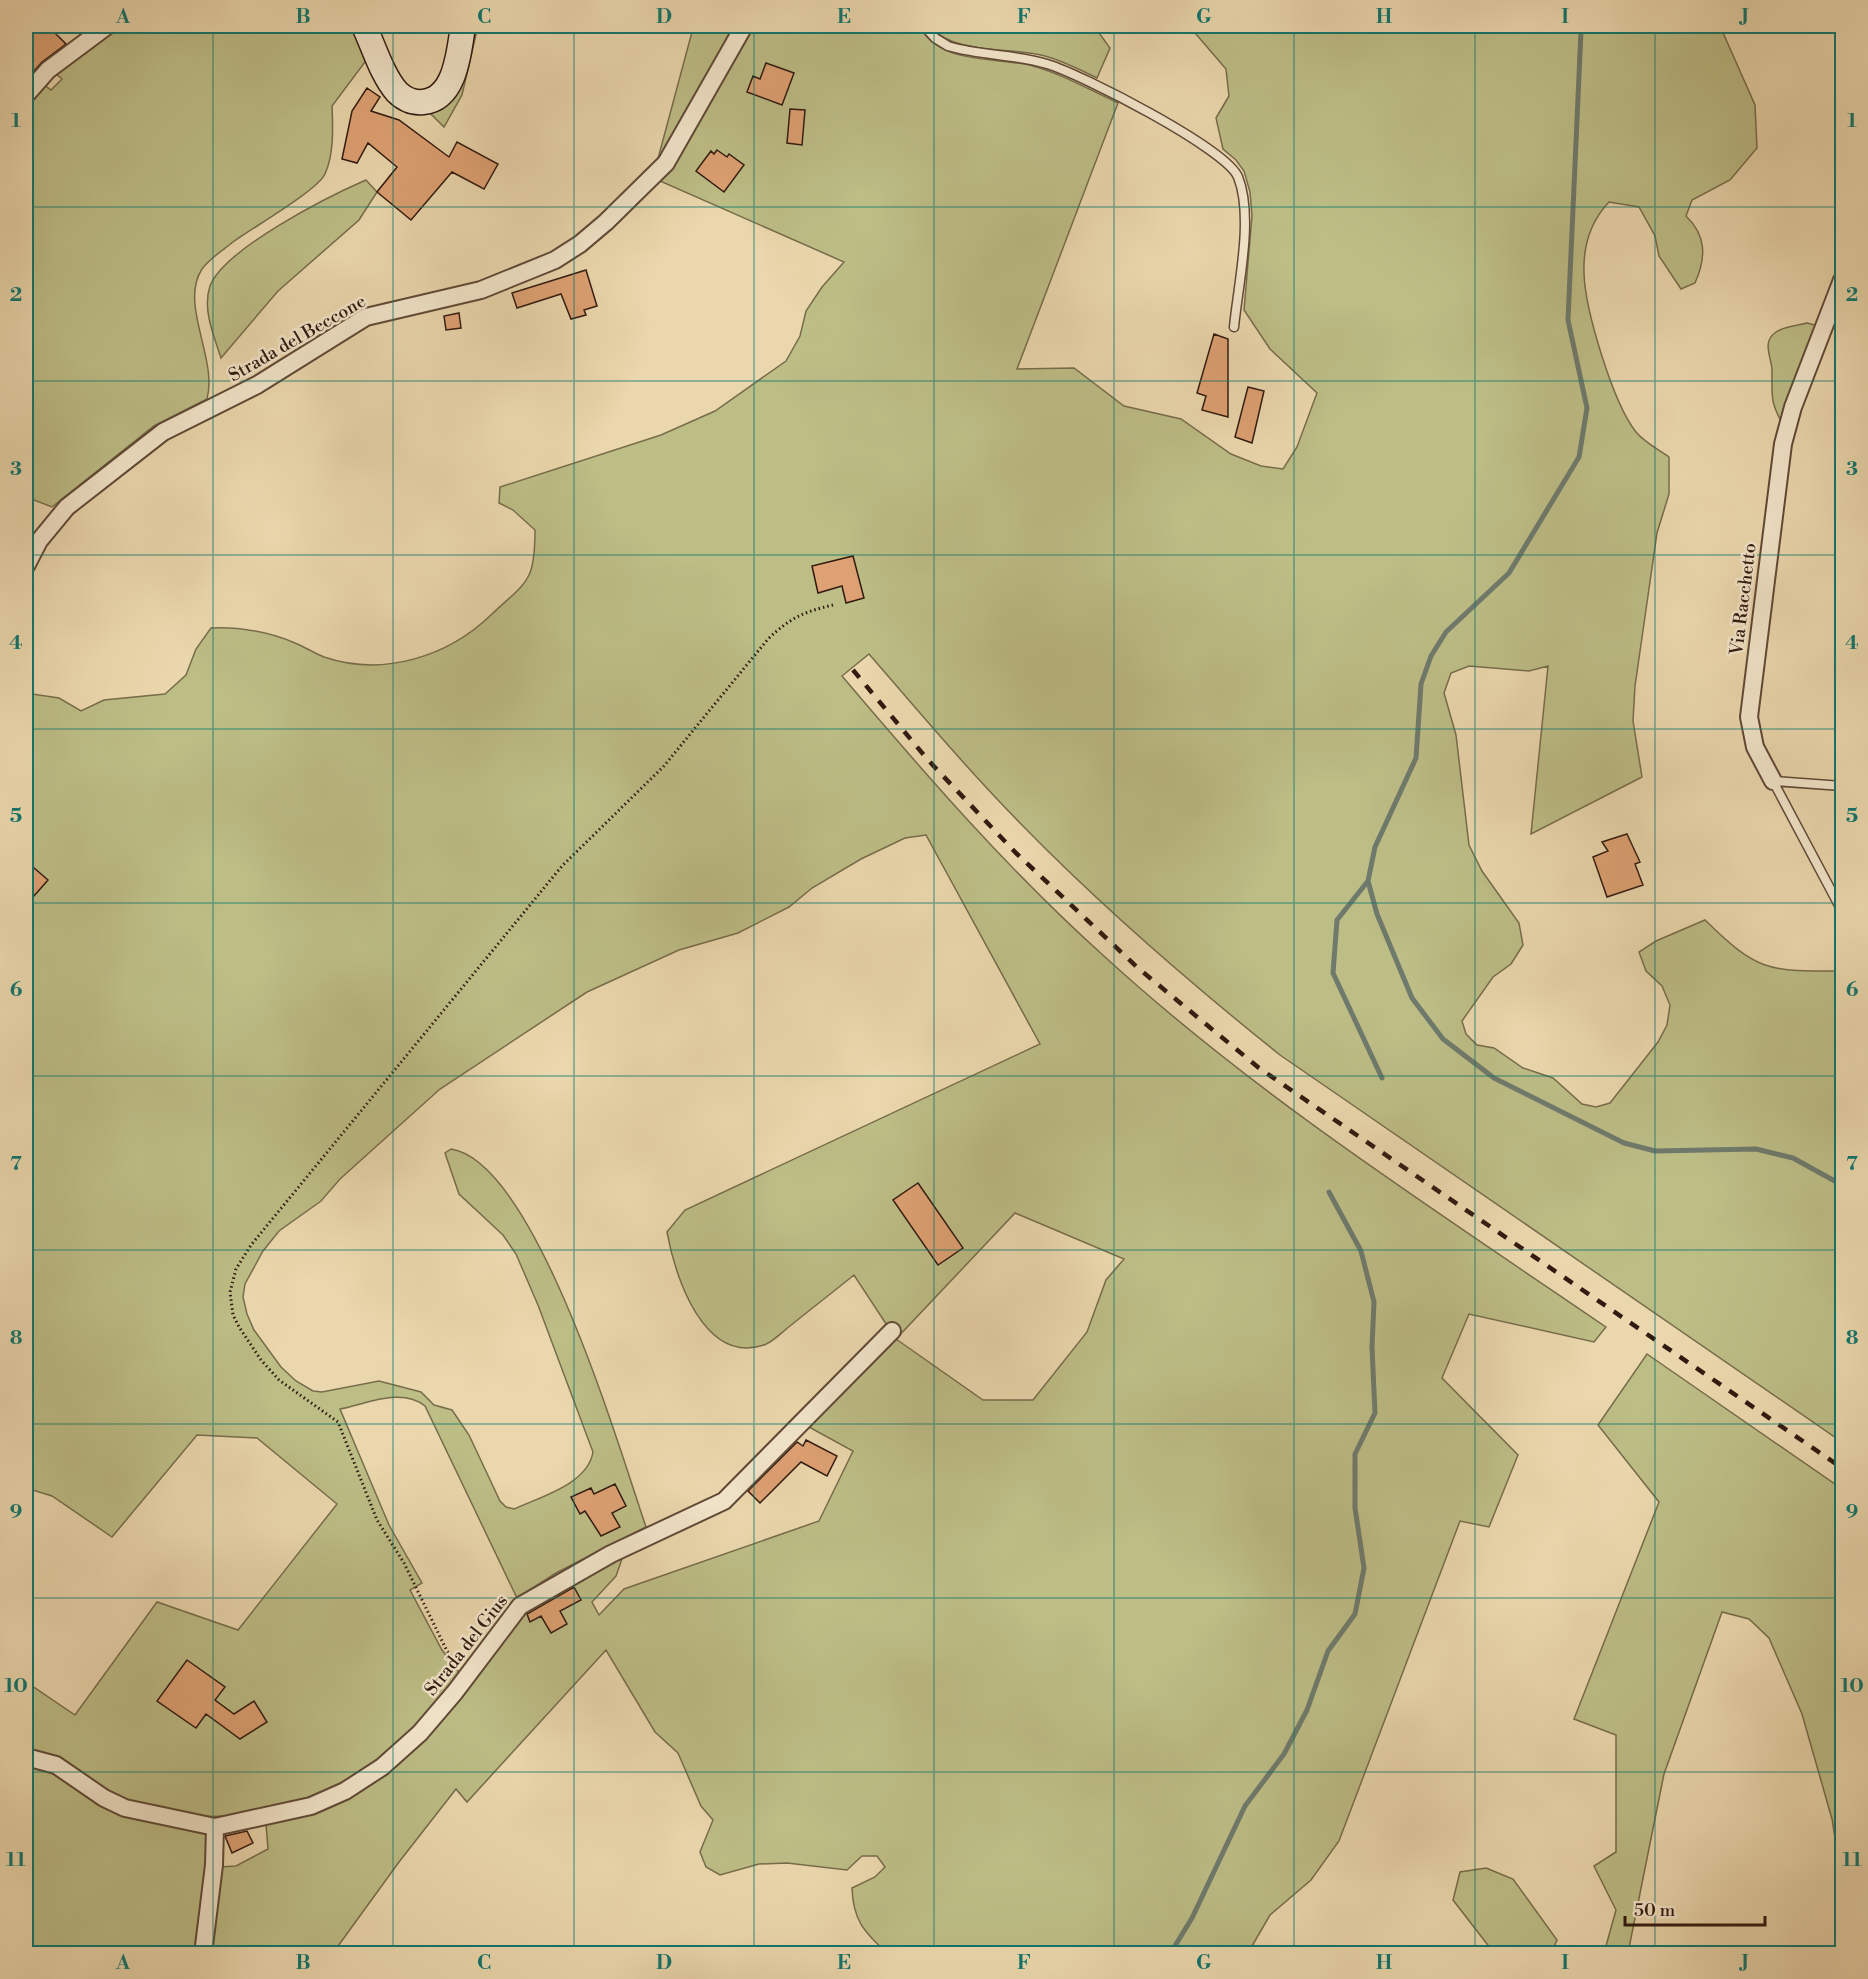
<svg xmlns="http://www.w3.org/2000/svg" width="1868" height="1979" viewBox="0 0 1868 1979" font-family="'Libre Bodoni',serif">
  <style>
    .green { fill: #bdbd86; stroke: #776c4b; stroke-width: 1.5; fill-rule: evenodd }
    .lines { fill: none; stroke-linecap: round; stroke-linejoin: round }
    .stream { stroke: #6f7a6c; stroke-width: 5 }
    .building { fill: #dea173; stroke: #311a10; stroke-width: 1.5 }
    .lane-casing { stroke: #604937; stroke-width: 11 }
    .street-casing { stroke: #604937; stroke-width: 20 }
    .secondary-casing { stroke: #311a10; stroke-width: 27 }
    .path { stroke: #311a10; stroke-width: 3; stroke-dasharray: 1.5 3; stroke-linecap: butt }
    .lane { stroke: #f2e5ca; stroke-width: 8 }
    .street { stroke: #f2e5ca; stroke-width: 16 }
    .secondary { stroke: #f2e5ca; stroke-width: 24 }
    .rail { stroke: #311a10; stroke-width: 4.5; stroke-dasharray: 10 10; stroke-linecap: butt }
    .grid { fill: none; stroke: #0f766e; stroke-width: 1.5; stroke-opacity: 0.55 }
    .labels { text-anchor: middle; stroke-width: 5; stroke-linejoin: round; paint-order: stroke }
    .street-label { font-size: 18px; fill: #311a10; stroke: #f2e5ca }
    .neatline { fill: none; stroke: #0f766e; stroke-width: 2 }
    .grid-label { font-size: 20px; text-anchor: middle; font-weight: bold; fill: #0f766e }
  </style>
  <rect width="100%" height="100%" fill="#ebd7ad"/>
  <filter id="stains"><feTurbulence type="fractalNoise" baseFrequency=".00333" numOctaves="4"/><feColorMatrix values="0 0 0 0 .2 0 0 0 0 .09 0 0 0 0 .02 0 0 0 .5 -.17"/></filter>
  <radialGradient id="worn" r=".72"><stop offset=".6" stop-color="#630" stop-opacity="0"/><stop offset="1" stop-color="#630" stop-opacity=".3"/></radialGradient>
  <path class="green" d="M116 26H353L368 58 332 106C333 128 334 154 325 174 318 190 252 228 233 242 223 250 210 258 202 269 179 304 218 359 207 399L154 426 52 507 26 497V105L43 84 51 90 62 79 55 73Z
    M471 26H478L462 95 444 127 431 114 444 104Z
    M691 26H737L656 166 692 32Z
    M751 26H919C941 66 995 56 1033 66 1062 74 1090 90 1118 103L1017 369 1074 368 1124 406 1181 419 1231 454 1261 466 1283 469 1297 447 1317 393 1270 349 1244 310 1252 216 1250 192 1244 171 1236 160 1223 149 1216 118 1229 96 1226 69 1189 26H1720L1755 105 1757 148 1730 180 1692 200 1686 216C1707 236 1706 258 1695 283L1681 289 1659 256 1655 236 1639 207 1609 202C1591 221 1583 246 1584 273 1585 310 1613 403 1636 432 1644 442 1659 450 1669 457V494L1657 533 1635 686 1633 721 1642 777 1531 834 1548 666 1529 671 1469 666 1451 673 1444 693 1456 735 1469 845 1482 871 1519 923 1523 945 1511 964 1493 977 1462 1021 1466 1034 1477 1045 1494 1048 1523 1068 1553 1078 1582 1104 1596 1107 1610 1103 1658 1042 1667 1025 1670 1005 1662 986 1646 971 1639 952 1656 941 1705 920C1759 973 1769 971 1842 971V1442L1280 1055C1190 983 1102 907 1021 824 968 770 919 712 869 654L842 676C925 774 1009 871 1105 957 1258 1097 1435 1210 1606 1327L1594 1342 1469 1314 1442 1378 1518 1455 1489 1527 1460 1521 1339 1841 1311 1880 1270 1915 1248 1953H887C864 1932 853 1920 852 1888L875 1877 885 1867 877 1856H862L847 1870 787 1863 759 1864 720 1875 706 1867 700 1852 713 1820 701 1806 678 1753 655 1732 606 1650 467 1802 456 1789 399 1862 333 1953H208L219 1867 236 1866 268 1849 266 1824 360 1790 523 1608 623 1556 616 1576 592 1602 599 1615 624 1589 819 1521 853 1451 809 1427 896 1339 854 1275C833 1292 811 1309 790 1326 782 1332 773 1342 764 1345 704 1365 675 1277 667 1232L685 1210 1040 1044 926 835 905 838 861 859 812 888 789 907 738 933 679 950 587 992 440 1089 340 1179 321 1201 279 1231 263 1251 245 1284 243 1297 247 1314 254 1330 281 1367 296 1381 313 1391 322 1392 379 1381 421 1392 434 1405 452 1410 469 1435 500 1501 506 1507 514 1509C540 1497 588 1484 593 1452L538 1305 516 1254 503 1235 459 1194 445 1153 451 1149C536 1162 620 1451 646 1527L556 1573 517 1598 425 1406C402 1387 366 1404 340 1409L389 1525 422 1583 410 1590 442 1650 461 1675C440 1698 420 1726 397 1746 331 1802 226 1834 143 1806 131 1802 116 1797 105 1791 77 1773 59 1754 26 1751V1682L75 1715 157 1602 238 1630 337 1504 257 1438 197 1435 112 1537 52 1496 26 1488V693L59 698 81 711 104 700 165 694 186 675 196 649 211 628C241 627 267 631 295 643 305 647 314 653 324 657 383 677 448 657 492 614 527 581 535 583 535 530L513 510 499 503 500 487 661 435 715 411 786 361 800 336 806 311 822 287 844 262 660 181 671 169ZM1015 1213 1124 1259 1106 1280 1087 1332 1033 1400H983L896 1339Z
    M929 26H1094L1110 48 1097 78C1081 70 1063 61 1045 56 1008 46 957 56 929 26Z
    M366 180 377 192 359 220 278 291 221 358C214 336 202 309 210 286 224 249 329 196 366 180Z
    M1807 323 1819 326 1783 425C1770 401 1772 397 1772 371 1772 358 1761 342 1776 332 1785 326 1796 326 1807 323Z
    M1647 1354 1842 1489V1859L1838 1857 1832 1819 1802 1714 1769 1638 1749 1619 1722 1612 1664 1774 1628 1953H1604L1616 1910 1594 1866 1616 1852V1735L1574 1719 1659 1502 1598 1425Z
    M26 1764 53 1771 103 1804 208 1832V1866L196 1953 26 1954Z
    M1486 1868 1513 1879 1557 1940 1551 1953H1494L1453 1900 1460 1872Z"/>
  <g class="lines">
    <path class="stream" d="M1579 26 1581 31 1568 320 1587 408 1579 457 1509 573 1446 632 1431 656 1421 684 1416 758 1375 847 1368 881 1377 914 1412 998 1443 1039 1494 1078 1624 1143 1655 1151 1756 1149 1793 1158 1842 1185
      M1368 881 1337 920 1333 973 1382 1078
      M1170 1954 1192 1918 1245 1806 1284 1754 1307 1710 1328 1651 1355 1614 1364 1568 1355 1508V1454L1375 1413 1372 1347 1374 1302 1361 1251 1329 1192"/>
  </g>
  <path class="building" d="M26 26H66L56 34 66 44 42 62 26 80Z
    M766 63 794 73 782 105 747 92 753 76 760 79Z
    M367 88 380 97 371 111 399 120 449 157 457 142 498 164 484 189 452 172 411 220 377 192 397 167 368 143 357 163 342 159 352 111Z
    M790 109 805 110 802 145 787 143Z
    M717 150 727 157 729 154 744 165 724 192 696 171 711 151 714 154Z
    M586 270 597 306 584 310 586 315 571 319 561 294 517 308 512 293Z
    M459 313 461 328 446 330 444 316Z
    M1214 334 1228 339V417L1202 410 1206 396 1197 393Z
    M1248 387 1264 391 1252 443 1235 437Z
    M853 556 864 598 846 603 842 586 818 593 812 566Z
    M1627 834 1640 862 1635 864 1643 885 1607 897 1593 857 1608 851 1602 842Z
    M26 861 48 880 26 905Z
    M918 1183 963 1248 938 1265 893 1200Z
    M806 1440 837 1456 827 1476 801 1462 760 1503 748 1491 797 1442 803 1446Z
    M615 1484 626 1506 612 1513 620 1527 601 1536 585 1511 580 1514 571 1497 591 1488 594 1494Z
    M574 1587 581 1600 560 1611 567 1624 551 1633 541 1616 530 1622 527 1614Z
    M187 1660 225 1687 215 1700 234 1714 254 1701 267 1722 240 1739 206 1714 196 1728 157 1701Z
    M247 1831 253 1843 232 1853 225 1836Z"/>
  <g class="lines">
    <g class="lane-casing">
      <path id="lane" d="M924 26 935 38 948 46C981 56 1015 54 1047 64 1081 74 1227 149 1238 177 1254 217 1238 285 1234 327
        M1773 781 1842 911
        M1773 781 1842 786"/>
    </g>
    <g class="street-casing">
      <path id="street" d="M26 95 48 70 107 26
        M26 566 39 541 67 507 163 432 257 385 366 317 481 290 555 260 580 244 606 222 666 163 744 26
        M1773 781 1755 747 1749 717 1783 444 1793 407 1842 280
        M26 1757 56 1765 104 1798 125 1808 215 1827 311 1806 345 1791 382 1767 420 1733 455 1692 520 1606 611 1554 724 1501 892 1331
        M203 1954 214 1865 215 1827"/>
    </g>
    <g class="secondary-casing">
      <path id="secondary" d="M364 26C374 47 382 75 397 92 404 99 413 103 423 102 456 99 459 51 463 26"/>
    </g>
    <path class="path" d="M457 1663 447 1651 404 1563 377 1520 338 1422 279 1380 261 1360 239 1327 233 1315 230 1292 236 1269 251 1245 562 866 664 766 768 639C790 618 803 612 833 605"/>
    <use href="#lane" class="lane"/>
    <use href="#street" class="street"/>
    <use href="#secondary" class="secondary"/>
    <path class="rail" d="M853 670 928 760 1015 852 1138 968 1259 1068 1842 1468"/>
  </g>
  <path class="grid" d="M213 26V1954M393 26V1954M574 26V1954M754 26V1954M934 26V1954M1114 26V1954M1294 26V1954M1475 26V1954M1655 26V1954M26 207H1842M26 381H1842M26 555H1842M26 729H1842M26 903H1842M26 1076H1842M26 1250H1842M26 1424H1842M26 1598H1842M26 1772H1842"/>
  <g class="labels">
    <g class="street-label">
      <text transform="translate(297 338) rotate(-30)" y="6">Strada del Beccone</text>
      <text transform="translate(1743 599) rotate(-83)" y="6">Via Racchetto</text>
      <text transform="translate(466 1645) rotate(-52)" y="6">Strada del Gius</text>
    </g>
  </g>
  <rect width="1868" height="1979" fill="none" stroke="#ebd7ad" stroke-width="66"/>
  <path d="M1625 1916v9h140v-9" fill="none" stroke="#311a10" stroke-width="3"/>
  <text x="1634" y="1916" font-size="18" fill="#311a10" stroke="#f2e5ca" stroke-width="4.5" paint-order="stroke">50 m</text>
  <rect x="33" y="33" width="1802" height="1913" class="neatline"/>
  <g class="grid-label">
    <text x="123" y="23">A</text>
    <text x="303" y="23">B</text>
    <text x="484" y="23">C</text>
    <text x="664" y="23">D</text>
    <text x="844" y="23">E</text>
    <text x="1024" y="23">F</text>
    <text x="1204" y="23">G</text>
    <text x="1384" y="23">H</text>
    <text x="1565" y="23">I</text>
    <text x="1745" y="23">J</text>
    <text x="16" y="127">1</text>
    <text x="1852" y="127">1</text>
    <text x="16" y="301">2</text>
    <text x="1852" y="301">2</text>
    <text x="16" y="475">3</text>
    <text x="1852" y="475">3</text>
    <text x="16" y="649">4</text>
    <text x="1852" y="649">4</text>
    <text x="16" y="822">5</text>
    <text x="1852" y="822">5</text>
    <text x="16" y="996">6</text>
    <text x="1852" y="996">6</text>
    <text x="16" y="1170">7</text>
    <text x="1852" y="1170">7</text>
    <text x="16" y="1344">8</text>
    <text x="1852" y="1344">8</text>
    <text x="16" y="1518">9</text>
    <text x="1852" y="1518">9</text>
    <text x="16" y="1692">10</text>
    <text x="1852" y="1692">10</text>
    <text x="16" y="1866">11</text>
    <text x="1852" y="1866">11</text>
    <text x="123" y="1969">A</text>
    <text x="303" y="1969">B</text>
    <text x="484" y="1969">C</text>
    <text x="664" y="1969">D</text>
    <text x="844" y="1969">E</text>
    <text x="1024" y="1969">F</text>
    <text x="1204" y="1969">G</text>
    <text x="1384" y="1969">H</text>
    <text x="1565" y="1969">I</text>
    <text x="1745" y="1969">J</text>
  </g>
  <rect width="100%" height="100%" filter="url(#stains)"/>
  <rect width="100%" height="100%" fill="url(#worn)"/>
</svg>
